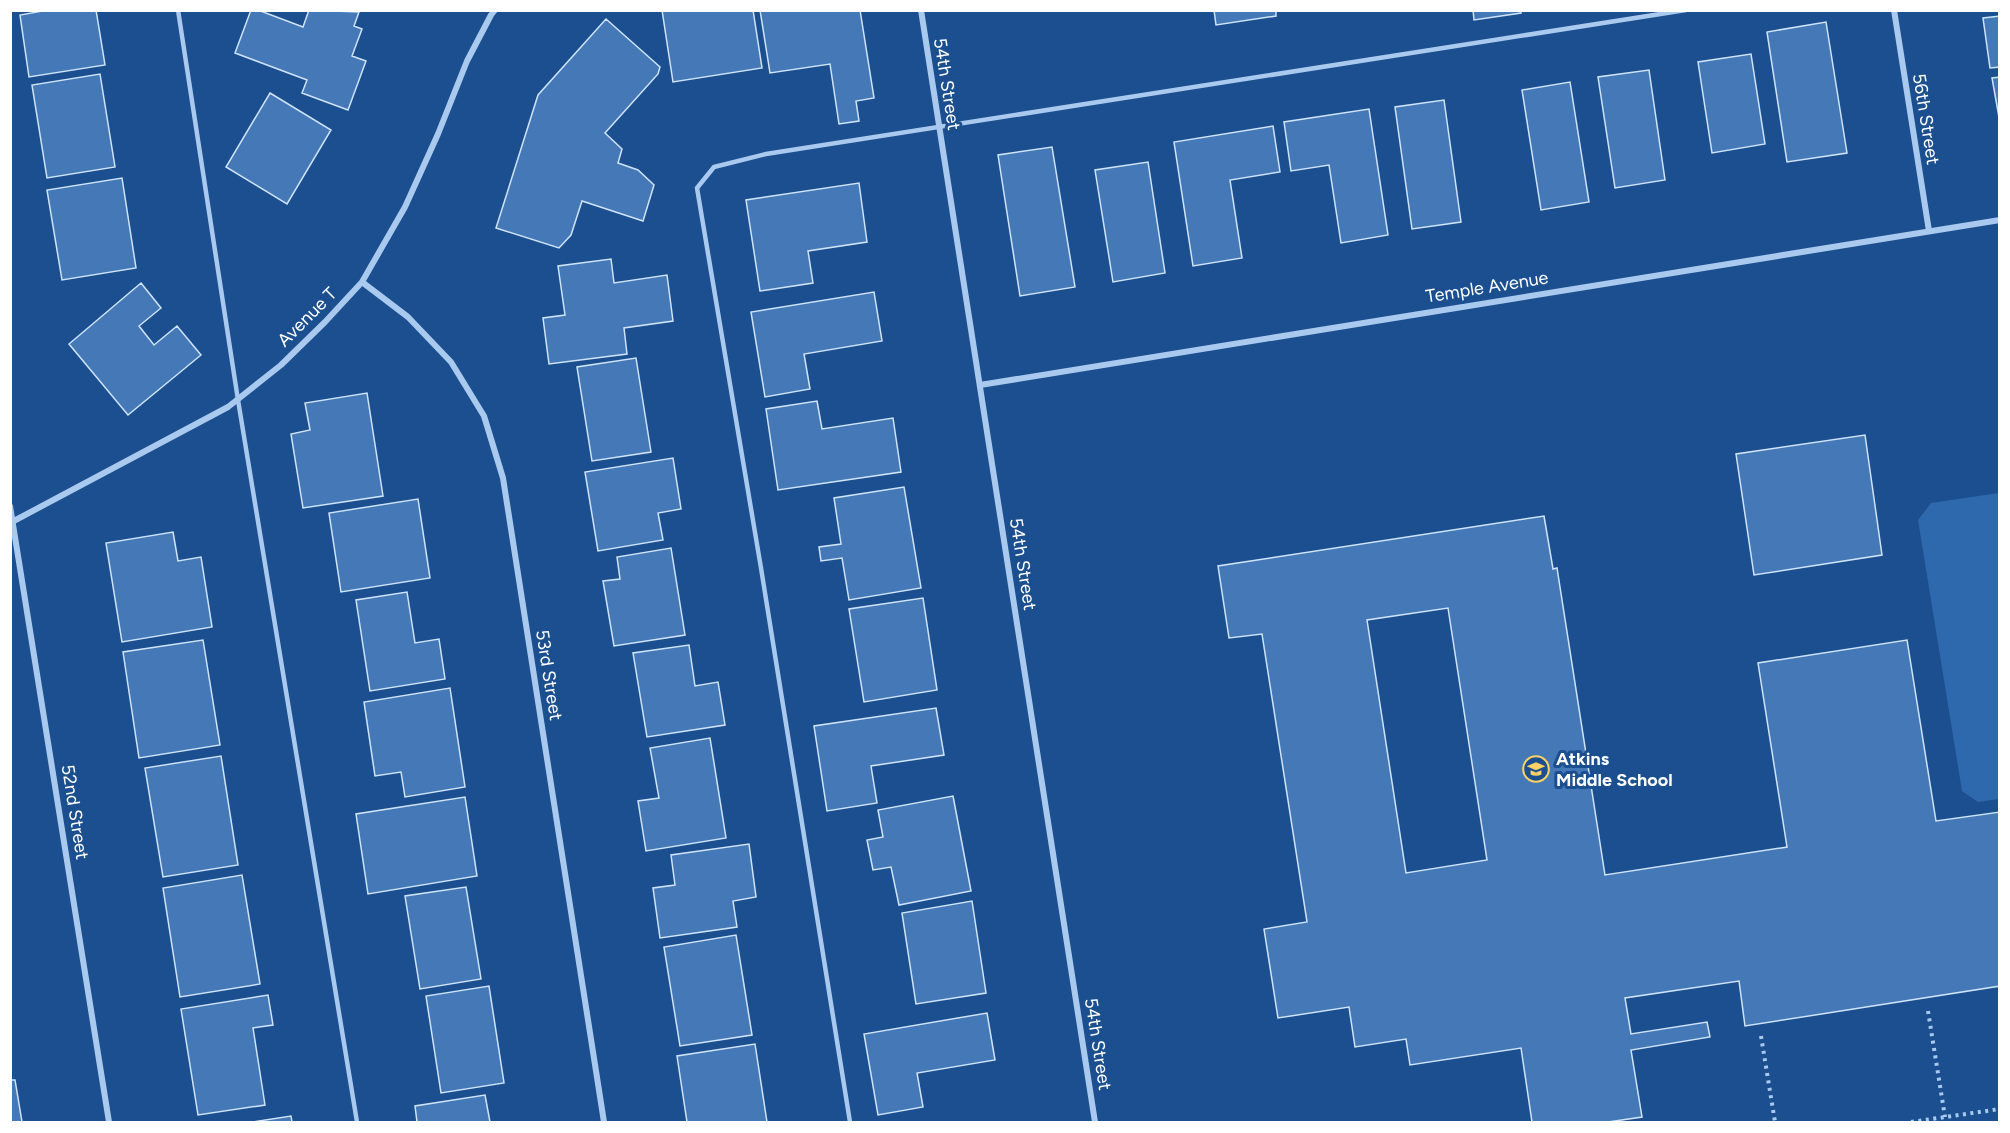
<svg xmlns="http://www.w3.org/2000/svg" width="2010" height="1133" viewBox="0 0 2010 1133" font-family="Figtree,sans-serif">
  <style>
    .green { fill: #2e69ad }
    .building { fill: #4478b7; stroke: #cfe3fa; stroke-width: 1.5; fill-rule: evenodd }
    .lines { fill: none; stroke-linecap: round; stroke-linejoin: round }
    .path { stroke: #a9c9ee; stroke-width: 4; stroke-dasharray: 3 4.5; stroke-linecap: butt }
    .service { stroke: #a9c9ee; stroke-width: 4.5 }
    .minor { stroke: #a9c9ee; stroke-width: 6 }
    .labels { text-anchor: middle; stroke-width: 6; stroke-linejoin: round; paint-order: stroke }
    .street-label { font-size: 18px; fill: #fff; stroke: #1b4f8f }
    .poi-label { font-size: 18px; font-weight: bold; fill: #fff; stroke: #1b4f8f; text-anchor: start }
  </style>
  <rect width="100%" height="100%" fill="#1b4f8f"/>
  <path class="green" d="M1999 493V799L1978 802 1962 791 1918 520 1931 503Z"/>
  <path class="building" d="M48 10H96L105 65 29 77 20 15Z
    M251 10H258L303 27 309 10 359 12 354 26 362 29 352 56 366 61 348 110 302 93 307 80 235 53Z
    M662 10H753L762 68 673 82Z
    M760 10H860L874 98 856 101 859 121 839 124 830 64 770 73Z
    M1214 10H1276V16L1216 25Z
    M1473 10H1521V13L1474 20Z
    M2000 16V67L1990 68 1983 18Z
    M606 19 660 67 658 74 605 133 622 149 618 163 638 170 654 185 643 221 582 201 571 235 559 248 496 228 538 95Z
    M1826 22 1847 153 1787 162 1767 32Z
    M1751 54 1765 144 1712 153 1698 62Z
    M1649 70 1665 180 1615 188 1598 77Z
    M100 74 115 167 47 178 32 85Z
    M2000 77V123L1992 78Z
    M1570 82 1589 202 1541 210 1522 90Z
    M270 93 331 130 287 204 226 167Z
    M1444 100 1461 222 1412 229 1395 107Z
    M1369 109 1388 235 1341 243 1329 165 1291 171 1284 122Z
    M1273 126 1280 172 1230 180 1242 258 1193 266 1174 142Z
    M1052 147 1075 287 1020 296 998 155Z
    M1148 162 1165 273 1113 282 1095 170Z
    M122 178 136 268 62 280 47 190Z
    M859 183 867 242 808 251 813 283 760 291 746 200Z
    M611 259 614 283 667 275 673 321 624 328 627 354 549 364 543 318 565 315 558 266Z
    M141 283 161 308 139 326 154 345 177 326 201 355 128 415 69 344Z
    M874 292 882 341 804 354 810 389 765 397 751 312Z
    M636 358 651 452 592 461 577 367Z
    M367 393 383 496 303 508 291 434 310 430 305 403Z
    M817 401 822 429 893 418 901 472 778 490 766 409Z
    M1865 435 1882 555 1754 575 1736 454Z
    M673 458 681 509 658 513 663 540 598 551 585 472Z
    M904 487 921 588 849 600 842 558 821 561 819 547 841 544 834 498Z
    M418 499 430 578 341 592 329 513Z
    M1544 516 1553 569 1557 568 1605 875 1787 847 1758 663 1907 640 1936 821 2000 812V986L1745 1026 1739 981 1625 998 1631 1034 1707 1022 1710 1037 1631 1050 1642 1117 1608 1122H1532L1521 1048 1410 1065 1406 1039 1355 1047 1349 1007 1278 1018 1264 929 1307 922 1262 634 1229 638 1218 566ZM1448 608 1487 860 1406 873 1367 620Z
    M173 532 178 561 201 557 212 627 122 642 106 543Z
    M671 548 685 635 614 646 603 581 620 579 617 557Z
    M407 592 415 643 439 639 445 679 370 691 356 600Z
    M923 598 937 690 864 702 849 609Z
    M203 640 220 745 139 758 123 652Z
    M689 645 695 686 718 682 725 725 647 737 633 653Z
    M450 688 465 787 405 797 401 772 375 776 364 702Z
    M936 708 944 755 871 766 877 803 827 811 814 726Z
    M710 738 726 838 646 851 638 801 659 798 650 748Z
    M221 756 238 865 163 877 145 768Z
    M953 796 971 891 899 905 891 867 873 870 867 840 883 837 878 810Z
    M465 797 477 876 368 894 356 814Z
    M749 844 756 897 733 901 737 927 660 938 653 888 675 885 671 855Z
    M242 875 260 984 180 997 163 888Z
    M466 887 481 979 420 989 405 896Z
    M972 901 986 993 916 1004 902 913Z
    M736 935 752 1035 680 1046 664 947Z
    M489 986 504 1083 441 1093 426 996Z
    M268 995 273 1025 253 1028 265 1105 198 1115 181 1009Z
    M987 1013 995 1060 917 1073 923 1107 878 1115 864 1034Z
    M755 1044 767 1122H687L677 1056Z
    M10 1080H15L22 1122H10Z
    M485 1095 490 1122H417L415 1106Z
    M291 1116 292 1122H252Z"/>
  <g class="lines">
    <path class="path" d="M1928 1011 1945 1117
      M1761 1036 1775 1122
      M1911 1122 2000 1109"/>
    <path class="service" d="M178 10 238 400 357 1122
      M850 1122 761 568 697 188 714 167 766 154 1686 10"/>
    <path class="minor" d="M921 10 1095 1122
      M1894 10 1929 231
      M362 282 408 317 451 362 484 416 503 478 604 1122
      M980 385 2000 220
      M10 506 109 1122
      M10 523 228 407 281 365 325 322 362 282 405 207 438 134 467 61 491 15 495 10"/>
  </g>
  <defs>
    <g id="school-ring" transform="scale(1.35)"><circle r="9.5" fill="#1b4f8f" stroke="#ffd166" stroke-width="1.5"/><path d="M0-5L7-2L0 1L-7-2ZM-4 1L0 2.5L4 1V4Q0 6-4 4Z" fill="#ffd166"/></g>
  </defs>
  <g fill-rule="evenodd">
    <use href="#school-ring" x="1536" y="769"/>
  </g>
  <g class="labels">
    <g class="street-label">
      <text transform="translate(947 84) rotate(81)" y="6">54th Street</text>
      <text transform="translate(1926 119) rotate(81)" y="6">56th Street</text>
      <text transform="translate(1487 287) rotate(-9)" y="6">Temple Avenue</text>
      <text transform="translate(307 317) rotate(-45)" y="6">Avenue T</text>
      <text transform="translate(1023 564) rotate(81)" y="6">54th Street</text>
      <text transform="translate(549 675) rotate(81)" y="6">53rd Street</text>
      <text transform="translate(75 812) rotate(81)" y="6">52nd Street</text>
      <text transform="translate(1098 1044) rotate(81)" y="6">54th Street</text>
    </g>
    <g class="poi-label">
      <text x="1556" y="765">Atkins<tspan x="1556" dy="21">Middle School</tspan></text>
    </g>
  </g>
  <rect width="2010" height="1133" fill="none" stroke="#ffffff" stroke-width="24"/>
</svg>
